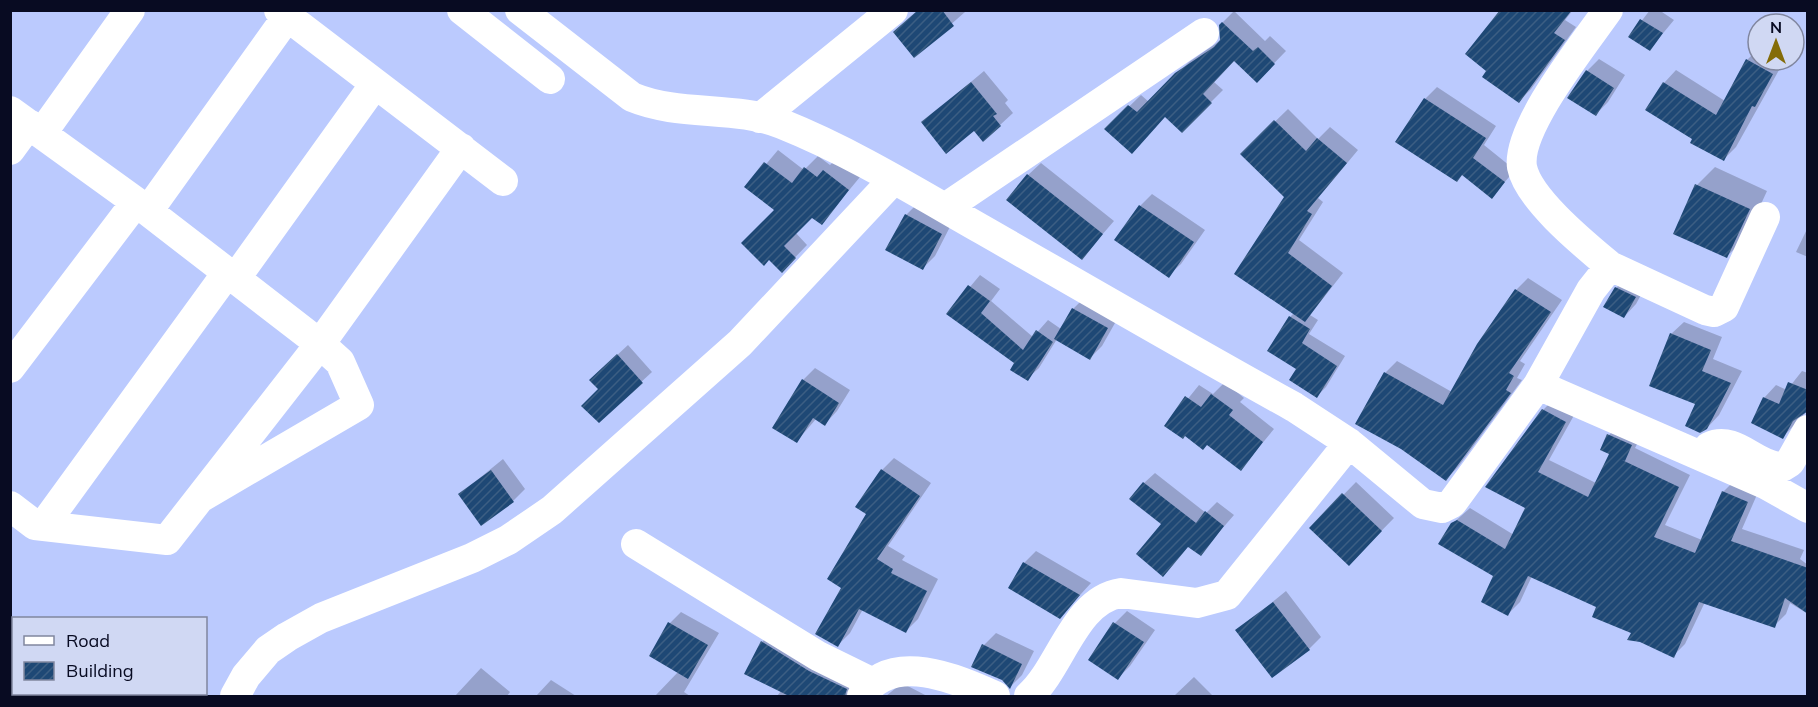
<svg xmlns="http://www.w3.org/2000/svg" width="1818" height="707" viewBox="0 0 1818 707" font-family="Mulish,sans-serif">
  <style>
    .shadow { fill: #0003 }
    .building { fill: url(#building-hatch) }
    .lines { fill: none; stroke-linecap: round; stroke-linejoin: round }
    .street { stroke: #fff; stroke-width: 30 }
  </style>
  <defs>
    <pattern id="building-hatch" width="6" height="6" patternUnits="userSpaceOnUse" patternTransform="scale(1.5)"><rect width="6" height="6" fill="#1e4875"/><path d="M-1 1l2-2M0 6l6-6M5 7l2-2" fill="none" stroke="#3c5e83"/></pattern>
  </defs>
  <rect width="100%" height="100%" fill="#bbcafe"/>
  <path class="shadow" d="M919 10H964L965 12 915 56Z
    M1537 10H1573L1565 20 1576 27 1531 89 1519 101 1488 71Z
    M1650 10H1659L1674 20 1650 49 1630 36Z
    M1234 11 1265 41 1270 36 1286 51 1257 81 1235 60 1214 82 1223 90 1182 131 1165 115 1106 129 1141 95 1149 102 1189 62 1221 40 1220 25Z
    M1758 49V60L1784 61 1736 147 1724 159 1647 109 1664 83 1676 70 1725 101 1747 60Z
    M1599 59 1625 75 1608 102 1596 114 1587 71Z
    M984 71 1008 100 1005 103 1013 113 1000 125 983 139 975 129 923 122Z
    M1437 87 1496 126 1484 145 1515 170 1492 197 1463 174 1456 181 1397 142 1425 99Z
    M1288 109 1318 139 1330 127 1358 150 1318 198 1323 202 1299 240 1343 273 1310 315 1318 320 1309 334 1345 356 1326 387 1317 396 1298 368 1290 317 1294 313 1236 274 1285 197 1242 154Z
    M778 150 804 170 818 156 830 165 836 159 860 177 822 223 812 216 795 232 807 245 782 271 777 210 747 187Z
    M1041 163 1114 221 1082 258 1028 175Z
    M1715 167 1767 191 1745 239 1727 256 1697 185Z
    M1152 194 1205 230 1181 264 1168 276 1140 206Z
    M918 203 953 221 935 256 923 268 906 215Z
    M1808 227V257L1796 252Z
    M980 275 1000 289 991 301 1033 337 1048 320 1061 329 1073 309 1085 297 1119 316 1102 346 1090 358 1057 339 1039 368 1027 379 1017 362 948 313Z
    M1629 276 1647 284 1636 304 1624 317 1616 288Z
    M1528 278 1562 300 1520 361 1525 364 1517 378 1522 380 1458 467 1446 479 1385 373 1397 361 1452 392 1478 345 1516 290Z
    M1684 322 1722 337 1713 359 1742 371 1719 415 1707 428 1671 334Z
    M628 345 652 372 599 421 601 370Z
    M815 368 850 390 837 411 825 424 816 419 797 441 803 380Z
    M1802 371 1808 373V410L1783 437 1764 398 1776 385 1787 390Z
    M1225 382 1244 398 1240 402 1274 429 1241 469 1207 443 1166 426 1199 385 1213 394Z
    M1555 398 1577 410 1549 460 1596 483 1611 453 1609 435 1621 423 1643 433 1635 448 1690 475 1665 525 1702 540 1723 492 1735 480 1759 490 1742 529 1804 550 1800 559 1808 565V614L1790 603 1786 614 1774 626 1705 602 1685 644 1673 656 1633 632 1598 607 1532 576 1520 602 1508 614 1495 576 1452 524 1470 508 1514 535 1527 508 1543 410Z
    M894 458 931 483 888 546 905 556 902 560 938 579 918 619 906 631 863 609 850 633 838 645 843 587 882 470Z
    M503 459 525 489 513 501 460 494Z
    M1155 473 1206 513 1217 502 1234 515 1200 554 1163 524 1144 483Z
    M1356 482 1394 518 1349 564 1311 528Z
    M1036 551 1091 583 1060 617 1024 563Z
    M1286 591 1321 637 1309 649 1237 631Z
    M1127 611 1155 630 1130 666 1118 678 1090 660 1115 623Z
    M681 612 719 633 684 692 690 696H655L679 671 670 623Z
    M774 631 864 696H777L781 691 762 642Z
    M996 633 1034 651 1022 675 1010 687 984 645Z
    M481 668 510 692 507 696H455Z
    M1194 677 1213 696H1174Z
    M551 680 576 696H536Z
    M902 683 927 696H886Z"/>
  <path class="building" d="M918 10H942L954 26 914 58 893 32Z
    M1500 10H1572L1554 33 1565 40 1519 103 1482 77 1486 71 1465 54Z
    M1640 19 1663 33 1650 51 1628 37Z
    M1222 22 1253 51 1258 47 1275 64 1257 83 1234 61 1203 94 1212 103 1182 133 1165 117 1132 154 1104 129 1128 105 1137 112 1175 73 1214 47 1220 40 1219 25Z
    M1746 59 1773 74 1755 107 1752 106 1724 161 1690 143 1692 139 1645 110 1663 82 1716 115Z
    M1586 70 1614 88 1596 116 1567 98Z
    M971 82 997 114 993 116 1001 126 983 142 974 131 946 154 921 122Z
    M1424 98 1486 138 1473 158 1505 182 1492 199 1462 175 1457 182 1395 142Z
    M1274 120 1306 151 1317 138 1347 163 1307 211 1312 214 1288 253 1332 286 1305 322 1234 274 1284 197 1240 154Z
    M764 162 792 183 804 167 817 177 823 170 849 190 822 225 812 218 784 246 796 258 782 273 769 260 764 266 741 243 774 210 744 187Z
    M1027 174 1103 234 1082 260 1006 200Z
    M1695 184 1750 209 1727 258 1673 234Z
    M1139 205 1194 242 1169 278 1114 240Z
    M905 214 942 234 923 270 885 250Z
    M968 285 990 301 981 313 1023 350 1036 330 1053 342 1028 381 1010 370 1014 363 946 314Z
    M1615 287 1636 297 1624 318 1603 307Z
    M1515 289 1551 312 1509 373 1514 376 1506 390 1511 393 1446 481 1401 449 1355 424 1384 372 1443 405 1477 344Z
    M1072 308 1108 328 1090 360 1054 339Z
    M1289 316 1310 329 1302 343 1337 366 1317 398 1289 380 1296 369 1267 351Z
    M1670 333 1711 350 1702 371 1731 383 1707 429 1700 433 1685 426 1695 404 1649 386Z
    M617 354 643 383 599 423 581 406 598 389 589 380Z
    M802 379 839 403 825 426 813 418 797 443 772 428Z
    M1788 382 1808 390V411L1793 421 1783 439 1751 423 1763 397 1779 404Z
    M1211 394 1233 410 1229 415 1263 442 1241 471 1207 445 1203 450 1185 436 1183 439 1164 426 1185 396 1201 407Z
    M1542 409 1566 422 1538 472 1588 497 1609 454 1600 450 1607 434 1632 445 1625 461 1622 460 1679 487 1654 537 1695 553 1722 491 1748 502 1731 541 1808 568V614L1785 598 1775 628 1699 602 1674 658 1640 642 1627 640 1631 633 1592 617 1596 607 1528 576 1508 616 1481 602 1493 576 1438 544 1451 523 1457 520 1505 549 1525 508 1485 487Z
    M881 469 920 496 877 559 893 569 891 573 927 591 906 633 859 609 838 647 815 634 841 588 827 579 866 514 855 507Z
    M491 470 514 502 481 526 458 494Z
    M1143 482 1196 523 1205 511 1224 526 1201 556 1188 547 1163 577 1136 554 1161 524 1129 499Z
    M1342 493 1382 531 1349 566 1309 528Z
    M1023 562 1080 595 1060 619 1008 588Z
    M1273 602 1310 650 1272 678 1235 630Z
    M668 622 708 645 688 679 649 656Z
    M1113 622 1144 642 1118 680 1088 660Z
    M761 641 809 671 847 689 845 696H789L744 674Z
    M982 644 1022 664 1010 689 1002 680 971 667Z"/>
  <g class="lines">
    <path class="street" d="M279 10 503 181
      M462 10 550 79
      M520 10 632 97C680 117 735 105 782 124 852 152 918 193 983 230 1086 289 1189 349 1294 407L1349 443 1423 504 1442 508 1452 503 1538 385 1765 484 1808 508
      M10 111 136 202 320 344 461 148
      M760 118 893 10
      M42 133 130 10
      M10 150 29 124
      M945 208 1204 33
      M148 211 292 10
      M1610 266 1705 310 1714 312 1724 307 1765 217
      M235 279 375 84
      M10 368 136 202
      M1538 385 1591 290 1610 266C1585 245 1528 199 1522 167 1516 128 1585 43 1608 10
      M1702 456 1709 447C1736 434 1756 468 1782 467L1790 462 1808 430
      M10 506 35 525 167 540 320 344 340 362 359 405 200 498
      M43 526 227 273
      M636 544 818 656 873 683
      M235 696 246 676 268 650 287 637 321 618 472 558 508 540 552 510 740 343 893 180
      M862 696C891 650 957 679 995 696
      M1029 696C1061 668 1074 600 1121 593L1197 603 1227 595 1349 443"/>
  </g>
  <rect width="1818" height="707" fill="none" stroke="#080b22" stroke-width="24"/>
  <rect x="12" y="617" width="195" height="78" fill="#d0d8f3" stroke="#80869f" stroke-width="1.5"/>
  <rect x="24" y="636" width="30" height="9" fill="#ffffff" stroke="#80869f" stroke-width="1.5"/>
  <text x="66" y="647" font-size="18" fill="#080b22">Road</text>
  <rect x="24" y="662" width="30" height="18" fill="url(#building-hatch)" stroke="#80869f" stroke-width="1.5"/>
  <text x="66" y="677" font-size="18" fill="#080b22">Building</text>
  <g transform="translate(1776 42)"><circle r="28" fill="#d0d8f3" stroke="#80869f" stroke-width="1.5"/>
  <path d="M0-4.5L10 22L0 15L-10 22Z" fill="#846c08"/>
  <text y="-9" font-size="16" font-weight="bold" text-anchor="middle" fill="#080b22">N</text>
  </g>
</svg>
